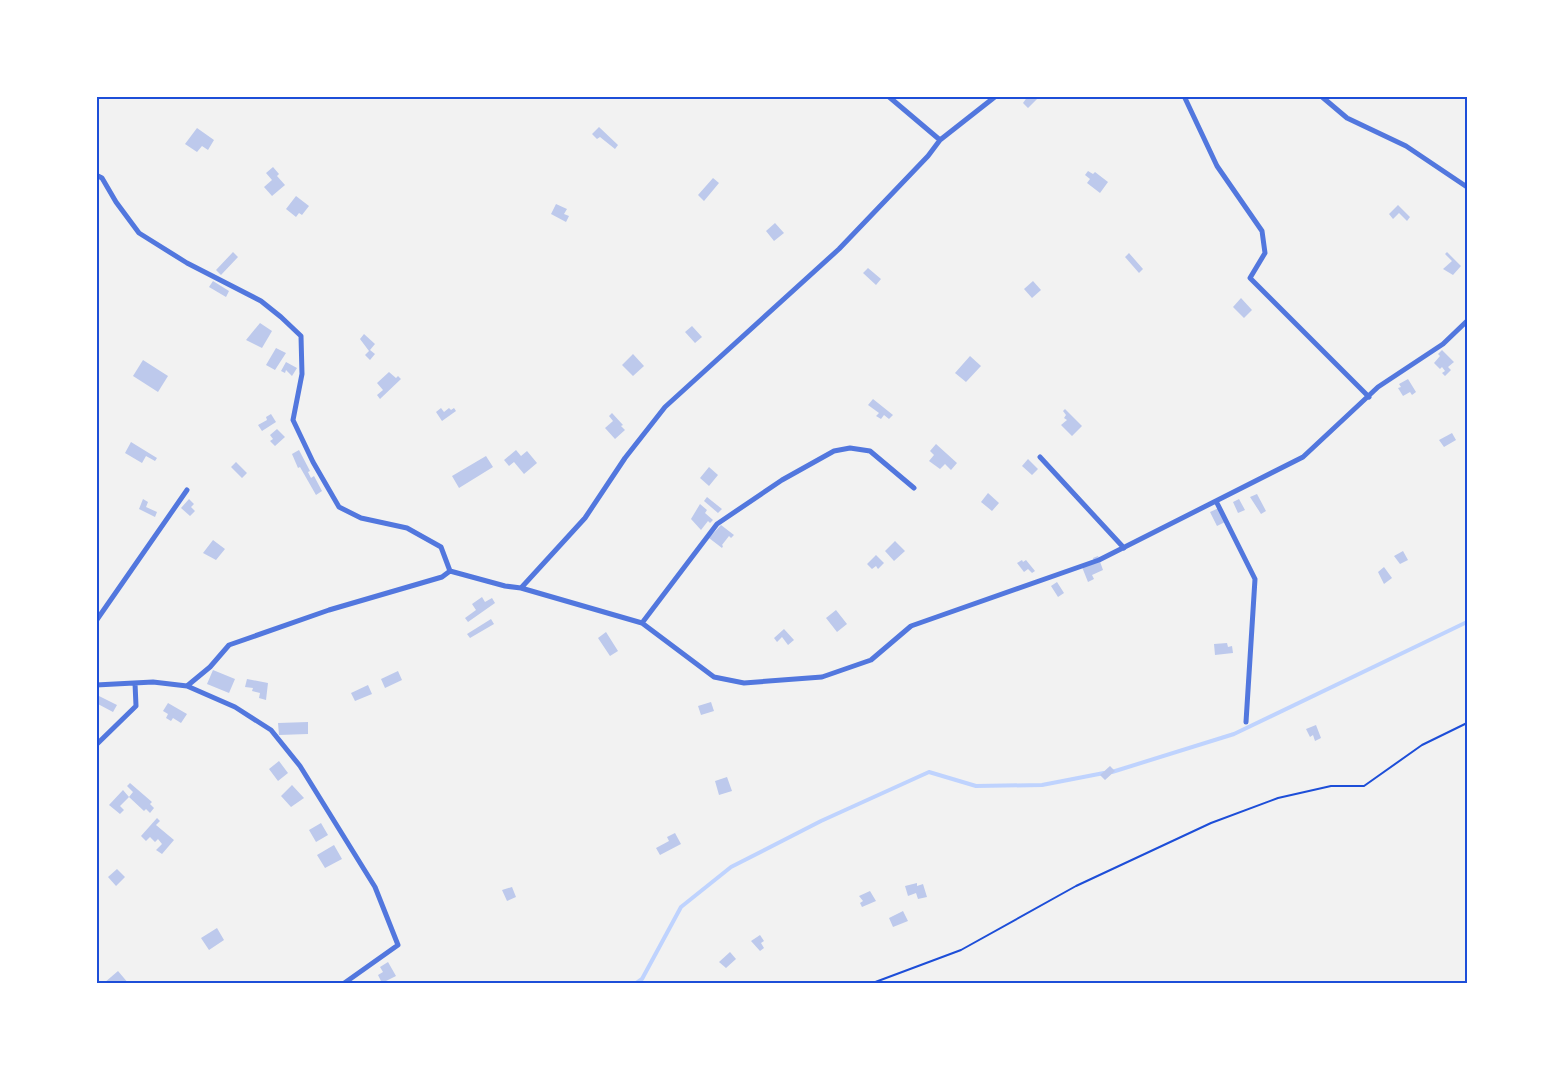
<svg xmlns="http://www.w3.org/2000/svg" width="1563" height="1080" viewBox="0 0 1563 1080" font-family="'Work Sans',sans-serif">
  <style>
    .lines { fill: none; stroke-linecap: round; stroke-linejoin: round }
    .stream { stroke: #bfd3fe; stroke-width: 4 }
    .building { fill: #bdc9ec }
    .path { stroke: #1d4ed8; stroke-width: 2 }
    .minor { stroke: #5277de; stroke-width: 5 }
    .neatline { fill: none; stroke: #1d4ed8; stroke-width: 2 }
  </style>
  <rect width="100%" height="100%" fill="#f2f2f2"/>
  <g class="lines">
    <path class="stream" d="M1112 772 1234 734 1467 622
      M635 984 642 979 681 907 731 867 821 821 929 772 976 786 1042 785 1104 773"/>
  </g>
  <path class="building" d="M1028 96 1038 98 1028 108 1023 103Z
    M599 127 618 145 615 149 600 137 597 139 592 134Z
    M197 128 214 140 208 150 202 146 197 152 185 144Z
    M273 167 279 174 277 176 285 185 272 196 264 187 272 180 266 173Z
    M1088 171 1093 174 1095 172 1108 182 1100 193 1087 183 1090 179 1085 175Z
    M713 178 719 183 704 201 698 195Z
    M296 196 309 206 302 215 299 213 296 217 286 209Z
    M556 204 567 209 564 214 569 216 566 222 551 214Z
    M1398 205 1410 217 1407 221 1399 213 1393 219 1389 214Z
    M775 223 784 233 774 241 766 231Z
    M233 252 238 257 221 275 216 270Z
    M1447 252 1461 266 1453 275 1443 269 1452 261 1445 254Z
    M1129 253 1143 269 1139 273 1125 257Z
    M868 268 881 279 876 285 863 273Z
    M213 281 229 291 226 297 209 287Z
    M1033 281 1041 290 1032 298 1024 289Z
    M1241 298 1252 310 1244 318 1233 307Z
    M260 323 272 331 262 348 246 340Z
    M692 326 702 337 695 343 685 332Z
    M364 334 375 344 370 350 375 354 370 360 365 355 369 351 360 339Z
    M276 348 286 353 275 370 266 365Z
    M1442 350 1454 362 1448 367 1451 370 1445 376 1442 373 1445 371 1442 367 1440 369 1434 363 1440 356 1438 354Z
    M633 354 644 366 633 376 622 365Z
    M970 356 981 366 966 382 955 373Z
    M143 360 168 376 158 392 133 376Z
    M286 362 297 368 292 376 286 370 285 373 281 371Z
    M389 372 396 378 398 376 401 379 380 399 377 395 383 390 377 383Z
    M1408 379 1416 392 1412 395 1410 392 1403 396 1398 388 1401 387 1399 384Z
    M873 399 893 415 889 419 884 415 881 419 876 416 879 413 868 405Z
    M441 408 444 412 449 408 451 410 454 408 456 411 442 421 436 412Z
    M1065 409 1082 426 1072 436 1061 425 1067 420 1064 418 1066 415 1063 411Z
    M612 413 623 425 621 426 625 430 615 439 605 428 613 421 609 416Z
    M271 414 276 422 262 431 258 425 267 420 266 417Z
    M277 429 285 437 275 446 270 441 273 439 270 435Z
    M1452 433 1456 440 1444 447 1439 440Z
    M131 442 157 458 155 461 146 456 142 463 125 453Z
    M936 444 957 463 951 470 945 464 940 469 929 461 934 455 930 451Z
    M299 450 310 471 308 472 311 478 314 476 322 491 316 495 300 467 298 468 292 454Z
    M516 450 521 456 527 451 537 463 524 474 514 462 509 466 504 460Z
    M486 456 493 467 459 488 452 476Z
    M1028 459 1038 469 1032 475 1022 466Z
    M236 462 247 473 242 478 231 467Z
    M709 467 718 475 709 486 700 478Z
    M988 493 999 503 992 511 981 502Z
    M1257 494 1266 511 1261 514 1250 497Z
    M707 497 722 509 718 513 704 501Z
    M143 499 148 502 146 507 157 512 155 517 139 509Z
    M189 499 194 504 191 507 195 511 190 516 181 508Z
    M1239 499 1245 510 1238 513 1233 502Z
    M700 504 707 510 705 513 713 520 710 523 708 521 701 530 691 519Z
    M1221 507 1225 522 1217 526 1210 512Z
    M721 525 734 535 731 538 729 536 722 545 723 546 722 548 709 538Z
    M213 540 225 549 216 560 203 553Z
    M895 541 905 551 894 561 885 551Z
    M1403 551 1408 560 1400 564 1394 556Z
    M876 555 884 563 878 569 876 566 872 569 867 564Z
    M1098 556 1103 570 1092 575 1094 579 1088 582 1082 567 1094 562 1093 558Z
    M1022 560 1023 562 1026 560 1035 571 1032 573 1028 569 1024 572 1017 563Z
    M1384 567 1392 578 1384 584 1378 572Z
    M1057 582 1064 593 1058 597 1051 586Z
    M482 597 485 602 492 598 495 603 468 622 465 618 476 610 472 604Z
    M836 610 847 624 837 632 826 618Z
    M491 619 494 624 470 638 467 634Z
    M784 629 794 640 788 645 782 637 777 642 774 638Z
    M606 632 618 651 610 656 598 638Z
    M1227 643 1228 647 1232 646 1233 653 1215 655 1214 644Z
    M213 670 235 679 229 693 207 684Z
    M398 671 402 680 385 688 381 679Z
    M247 679 268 683 266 700 259 698 260 693 252 691 253 688 245 687Z
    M368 685 372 694 355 701 351 693Z
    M99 696 117 705 113 712 96 703Z
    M711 702 714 711 701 715 698 706Z
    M168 703 187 714 181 723 173 718 171 721 166 718 168 714 163 711Z
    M308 722V734L279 735 278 723Z
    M1316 725 1321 738 1315 741 1313 735 1310 737 1306 729Z
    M279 761 288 773 278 781 269 769Z
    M1110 766 1115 771 1105 780 1100 775Z
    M727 777 732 791 719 795 715 781Z
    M130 783 152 802 150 804 154 808 150 813 146 809 144 811 129 797 133 792 127 786Z
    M292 785 304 798 291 807 281 796Z
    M123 790 129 797 120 806 124 810 120 814 109 805Z
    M157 818 160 821 156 825 174 840 162 854 156 850 162 844 158 839 155 842 150 837 146 841 141 836Z
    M321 823 328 835 316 842 309 830Z
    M675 833 681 844 660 855 656 848 669 841 667 837Z
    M334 845 342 859 325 868 317 855Z
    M117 869 125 877 116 886 108 877Z
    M917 883V886L923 884 927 897 918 899 916 893 908 896 905 886Z
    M512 887 516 897 507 901 502 890Z
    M870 891 876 901 862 907 860 903 863 901 859 896Z
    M903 911 908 921 893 927 889 918Z
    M217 928 224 940 209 950 201 938Z
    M760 935 764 941 761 943 764 948 760 951 751 941Z
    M730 952 736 959 726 968 719 962Z
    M388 962 396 976 382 983 378 975 383 972 380 967Z
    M118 971 129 984H105L104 983Z"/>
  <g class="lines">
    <path class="path" d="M870 984 961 950 1076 886 1211 823 1278 798 1331 786H1364L1422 745 1467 723"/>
    <path class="minor" d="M1184 96 1217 166 1262 231 1265 253 1250 278 1369 397
      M1321 96 1347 118 1406 146 1467 187
      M940 140 996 96
      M96 175 102 178 116 202 139 233 187 263 261 301 281 317 301 336 302 374 293 420 313 462 339 507 361 518 407 528 441 547 450 571 442 577 329 610 229 645 210 667 187 686 153 682 96 685
      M1040 457 1124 548
      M1216 501 1255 579 1246 722
      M450 571 505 586 521 588 585 518 625 458 665 407 839 249 928 156 940 140 888 96
      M521 588 642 623 714 677 744 683 822 677 871 660 911 626 1099 560 1303 457 1378 387 1443 344 1467 321
      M96 621 187 490
      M642 623 717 524 782 480 834 451 850 448 870 451 914 488
      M187 686 235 707 271 730 300 766 375 887 398 945 343 984
      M96 745 136 706 135 683"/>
  </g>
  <rect width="1563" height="1080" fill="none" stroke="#ffffff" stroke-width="195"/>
  <rect x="98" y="98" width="1368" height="884" class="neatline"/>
</svg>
